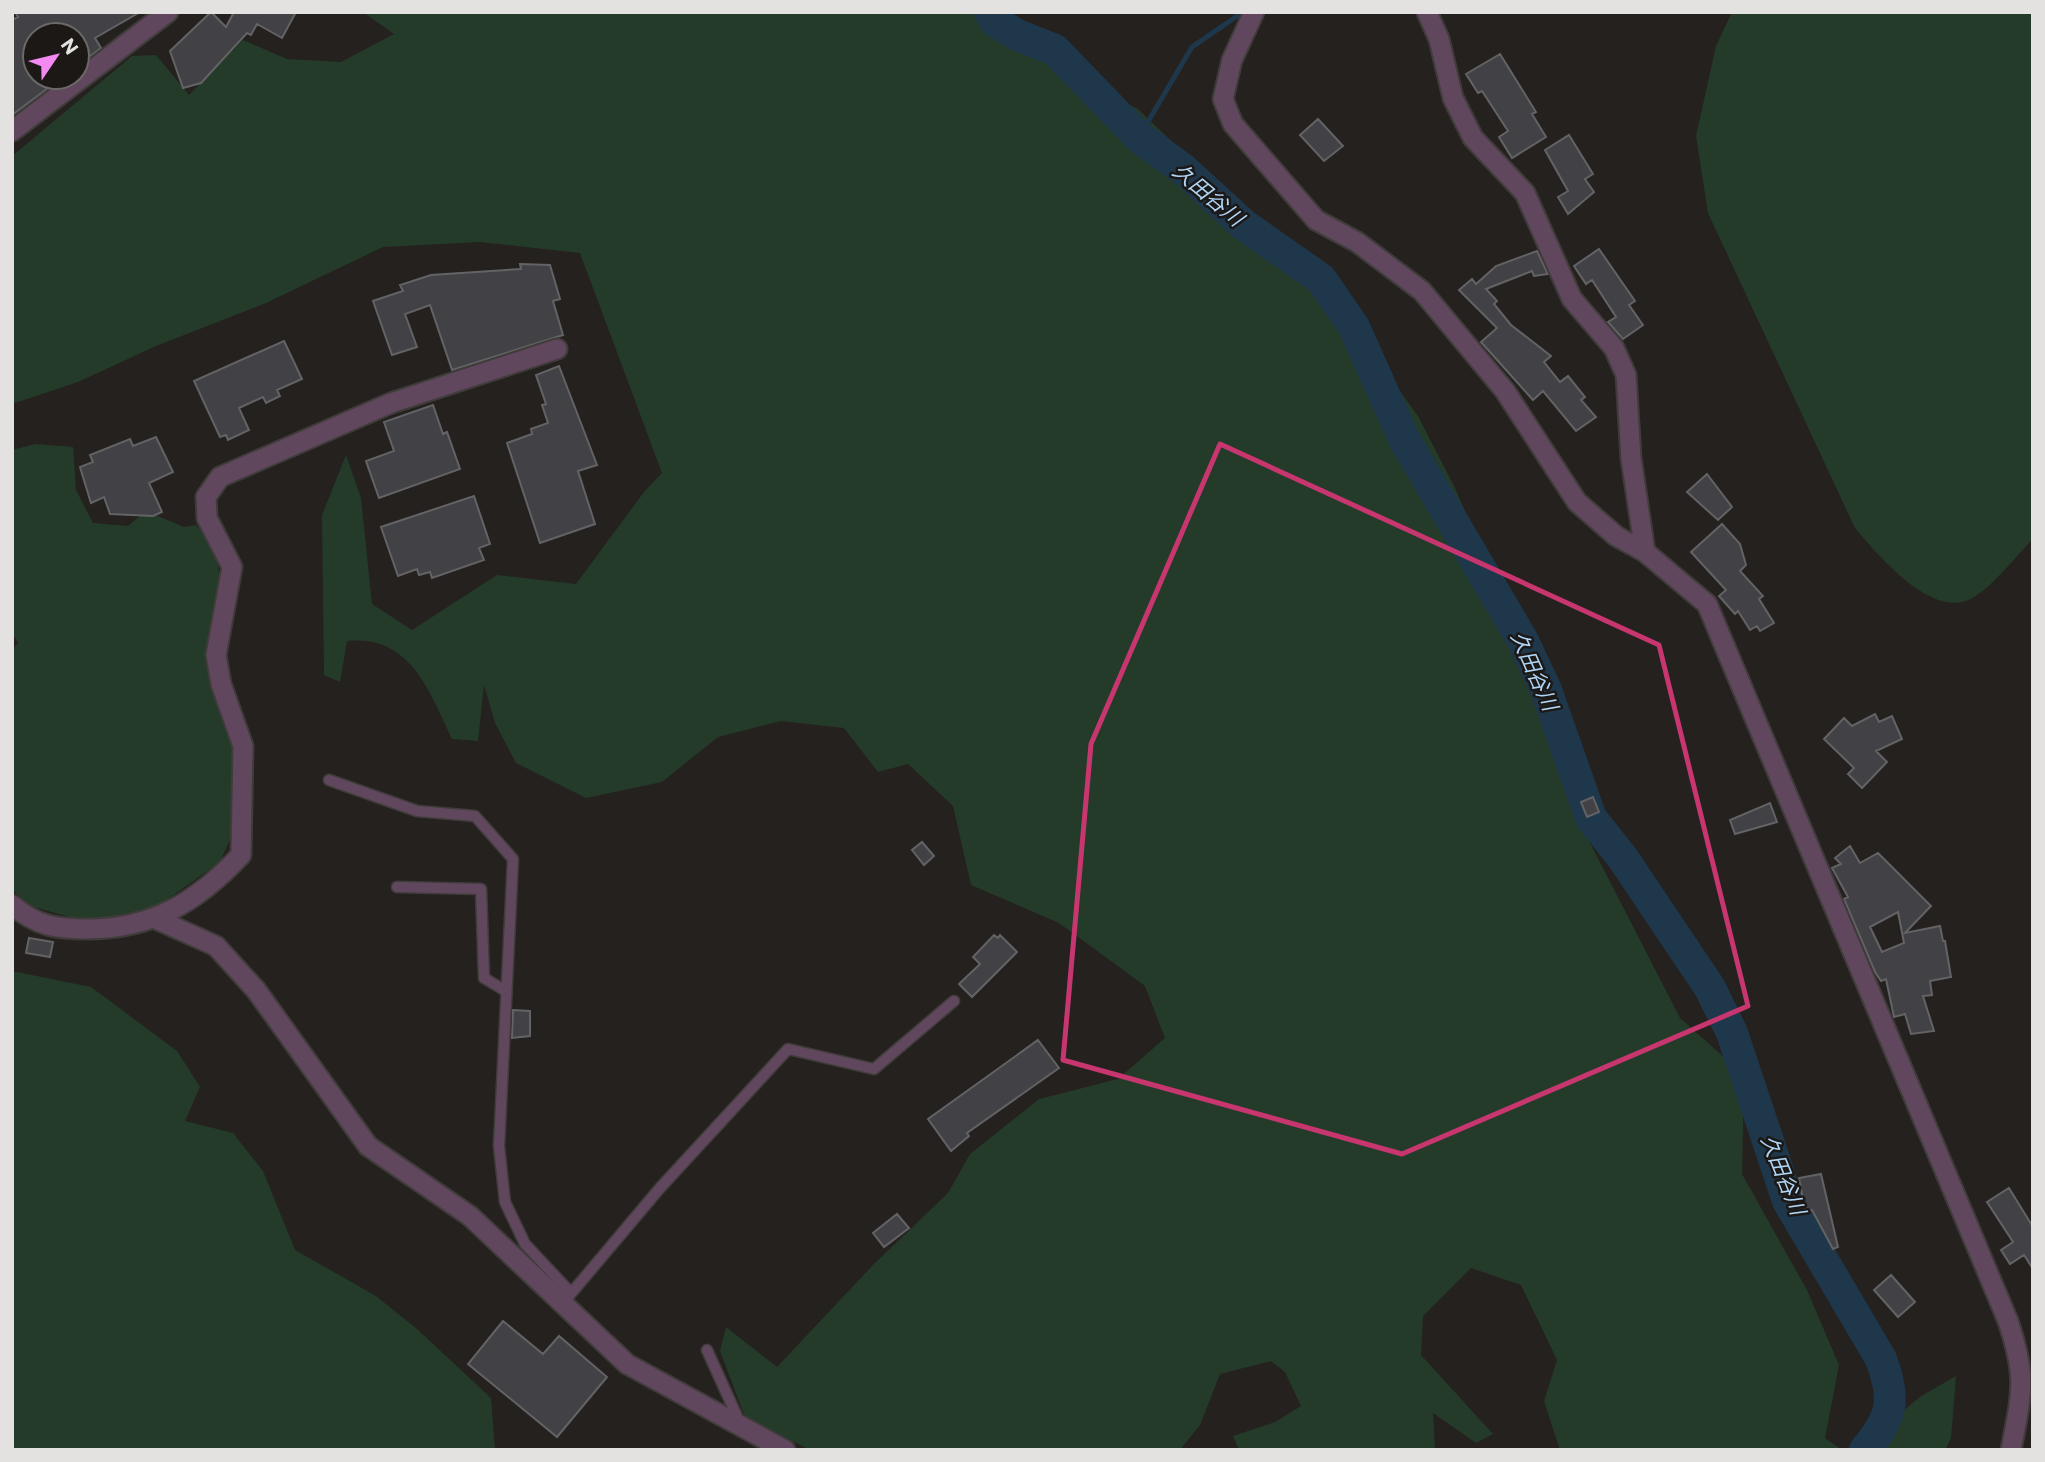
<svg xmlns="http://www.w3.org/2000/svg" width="2045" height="1462" viewBox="0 0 2045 1462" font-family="Commissioner,'Noto Sans JP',sans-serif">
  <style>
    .green { fill: #253b2a }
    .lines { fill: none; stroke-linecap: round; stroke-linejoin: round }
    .stream { stroke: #1f374b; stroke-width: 5 }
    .river { stroke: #1f374b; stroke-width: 32 }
    .building { fill: #424246; stroke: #636366; stroke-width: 2; fill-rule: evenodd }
    .lane-casing { stroke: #3f3c3a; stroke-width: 13 }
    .street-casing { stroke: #3f3c3a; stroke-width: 23 }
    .lane { stroke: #60475e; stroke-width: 10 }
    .street { stroke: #60475e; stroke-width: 19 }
    .marked { fill: none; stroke: #c7366f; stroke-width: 5; stroke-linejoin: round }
    .labels { text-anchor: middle; stroke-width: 5; stroke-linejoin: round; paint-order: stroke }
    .water-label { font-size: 21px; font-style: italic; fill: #b0d6f7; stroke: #1b1816 }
  </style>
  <rect width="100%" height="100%" fill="#24211f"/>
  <path class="green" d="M363 12H984L996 30 1039 47 1076 76 1138 109 1215 183 1246 207 1370 350 1418 416 1454 486 1507 607 1586 835 1680 1018 1744 1075 1742 1174 1807 1290 1839 1365 1825 1438 1842 1450H1560L1544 1401 1557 1360 1521 1285 1471 1268 1423 1316 1421 1355 1493 1434 1476 1443 1433 1413 1435 1450H1239L1233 1436 1275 1422 1301 1406 1285 1372 1271 1361 1220 1374 1200 1425 1180 1450H810L745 1417 720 1351 726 1327 777 1367 874 1264 948 1193 970 1154 1039 1099 1118 1079 1165 1038 1145 986 1059 923 971 885 953 806 908 764 878 772 844 728 781 721 718 737 662 782 586 798 516 763 495 723 484 685 478 741 452 739C429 691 411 635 347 641L340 682 324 675 322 515 346 455 361 498 372 604 412 630 497 575 576 584 644 492 662 473 580 253 480 242 383 247 266 303 156 346 78 382 12 404V156L132 56 156 55 189 95 243 40 287 59 341 62 394 34Z
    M1732 12H2033V539C2016 556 1994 585 1974 597 1934 623 1877 554 1855 528L1708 213 1696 136 1716 46Z
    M35 444 73 447 76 490 93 523 128 526 146 511 184 527 196 525 215 546 221 588 205 661 226 703 237 754 235 828 220 862 158 906 141 914 83 921 31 906 12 890V650L18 643 12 633V450Z
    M12 971 91 987 177 1051 200 1087 185 1121 233 1133 263 1171 295 1250 376 1296 417 1329 491 1398 495 1450H12Z
    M1956 1376 1951 1438 1945 1450H1856L1921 1396Z"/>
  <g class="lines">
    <path class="stream" d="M1139 137 1192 47 1243 12"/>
    <path class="river" d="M990 12 996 22 1017 35 1055 50 1139 137 1184 170 1244 225 1321 279 1354 327 1404 439 1523 641 1546 690 1591 818 1622 857 1710 988 1732 1033 1788 1201 1881 1359C1896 1399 1893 1417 1865 1450"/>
  </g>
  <path class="building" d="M15 12H140L95 38 101 48 77 66V35H35V77H63L12 115V20L18 17Z
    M211 12 226 27 234 12H296L282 38 257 24 251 35 247 33 201 83 183 88 170 51Z
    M1500 54 1536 112 1532 114 1546 137 1512 158 1499 137 1508 131 1482 91 1478 93 1466 74Z
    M1318 119 1343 146 1324 161 1300 135Z
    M1569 135 1593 174 1585 179 1594 192 1568 214 1558 197 1568 191 1545 150Z
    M1599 249 1635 301 1629 305 1643 325 1623 339 1608 322 1616 317 1592 280 1586 284 1574 266Z
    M1537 251 1548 274 1534 276 1532 271 1486 289 1497 301 1494 304 1511 325 1551 356 1544 362 1560 382 1568 376 1585 397 1581 400 1596 417 1576 431 1543 391 1533 400 1481 342 1497 328 1459 290 1472 279 1476 284 1496 266Z
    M520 264 550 265 560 299 553 301 563 335 452 370 430 305 405 314 417 347 392 355 373 301 403 291 400 285 431 275 521 269Z
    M284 341 302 379 277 390 280 396 266 403 263 397 239 408 249 430 228 440 226 435 220 437 194 381Z
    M559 366 597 465 578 471 595 524 540 543 507 443 532 434 531 429 548 423 542 405 546 404 536 375Z
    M433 405 443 434 447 432 460 469 379 498 366 461 394 451 384 422Z
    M156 437 173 472 149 483 162 512 153 516 110 514 104 497 91 503 80 467 93 462 90 455 130 439 133 446Z
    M1707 474 1732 507 1718 520 1687 492Z
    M474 496 490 544 479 548 484 560 432 578 430 572 419 575 417 569 398 576 381 527Z
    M1722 524 1740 544 1746 565 1740 571 1763 596 1759 599 1774 623 1760 631 1757 626 1750 630 1738 611 1735 614 1719 596 1726 590 1691 552Z
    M1875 714 1879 722 1892 716 1902 739 1876 751 1887 762 1862 788 1848 774 1854 768 1824 739 1844 718 1852 726Z
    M1593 797 1599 812 1587 817 1581 802Z
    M1770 803 1777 822 1735 834 1730 820Z
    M922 842 934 856 924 865 912 850Z
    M1850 846 1860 863 1878 853 1931 906 1905 933 1940 926 1943 941H1945L1951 977 1930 981 1932 995 1923 996 1934 1031 1911 1034 1905 1014 1894 1017 1886 979 1881 981 1875 972 1844 899 1848 897 1832 868 1841 864 1835 858ZM1898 912 1904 943 1882 952 1870 927Z
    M994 935 998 938 1000 935 1017 952 972 997 959 984 980 964 973 957Z
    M29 938 53 942 50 957 26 953Z
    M513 1010 530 1011V1036L512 1038Z
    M1038 1040 1059 1068 967 1133 969 1136 951 1151 928 1119Z
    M1821 1174 1838 1247 1833 1249 1812 1210 1805 1211 1799 1178Z
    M2009 1188 2033 1227V1269L2024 1255 2010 1264 2001 1250 2013 1242 1987 1202Z
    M897 1214 909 1228 884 1247 873 1233Z
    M1891 1275 1915 1302 1898 1317 1874 1290Z
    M503 1321 543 1354 559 1336 607 1377 557 1437 468 1364Z"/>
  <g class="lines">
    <g class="lane-casing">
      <path id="lane" d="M329 780 417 811 475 816 513 859 499 1146 505 1202 525 1244 571 1293
        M397 887 481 889 484 978 504 990
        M568 1297 660 1188 788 1049 874 1069 954 1001
        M707 1350 740 1423"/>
    </g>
    <g class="street-casing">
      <path id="street" d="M1254 12 1232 60 1223 99 1233 124 1316 220 1357 242 1422 291 1505 391 1577 502 1616 536 1645 552 1707 604 2008 1321C2027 1378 2022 1392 2011 1450
        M1427 12 1439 39 1453 98 1473 138 1525 193 1572 299 1614 348 1626 375 1631 458 1645 552
        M12 131 168 12
        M12 905C37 926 56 929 87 929 152 929 197 902 241 855L243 746 221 684 216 655 232 567 207 518 206 497 220 477 391 403 557 349
        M156 919 216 946 256 990 368 1146 470 1216 627 1364 785 1450"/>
    </g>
    <use href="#lane" class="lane"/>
    <use href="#street" class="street"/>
  </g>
  <path class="marked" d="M1220 444 1659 645 1748 1006 1402 1154 1063 1060 1091 744Z"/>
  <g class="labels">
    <g class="water-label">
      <text transform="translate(1208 195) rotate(40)" y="7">久田谷川</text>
      <text transform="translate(1534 671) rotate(66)" y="7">久田谷川</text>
      <text transform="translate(1783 1175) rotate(68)" y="7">久田谷川</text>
    </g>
  </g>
  <rect width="2045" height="1462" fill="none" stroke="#e4e2e0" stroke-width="28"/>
  <g transform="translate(56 56) rotate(55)"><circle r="33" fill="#1b1816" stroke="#6b6967" stroke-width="2"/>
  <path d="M0-5L12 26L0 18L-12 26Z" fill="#f38af2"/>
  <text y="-10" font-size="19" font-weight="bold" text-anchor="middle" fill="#e4e2e0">N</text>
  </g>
</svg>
